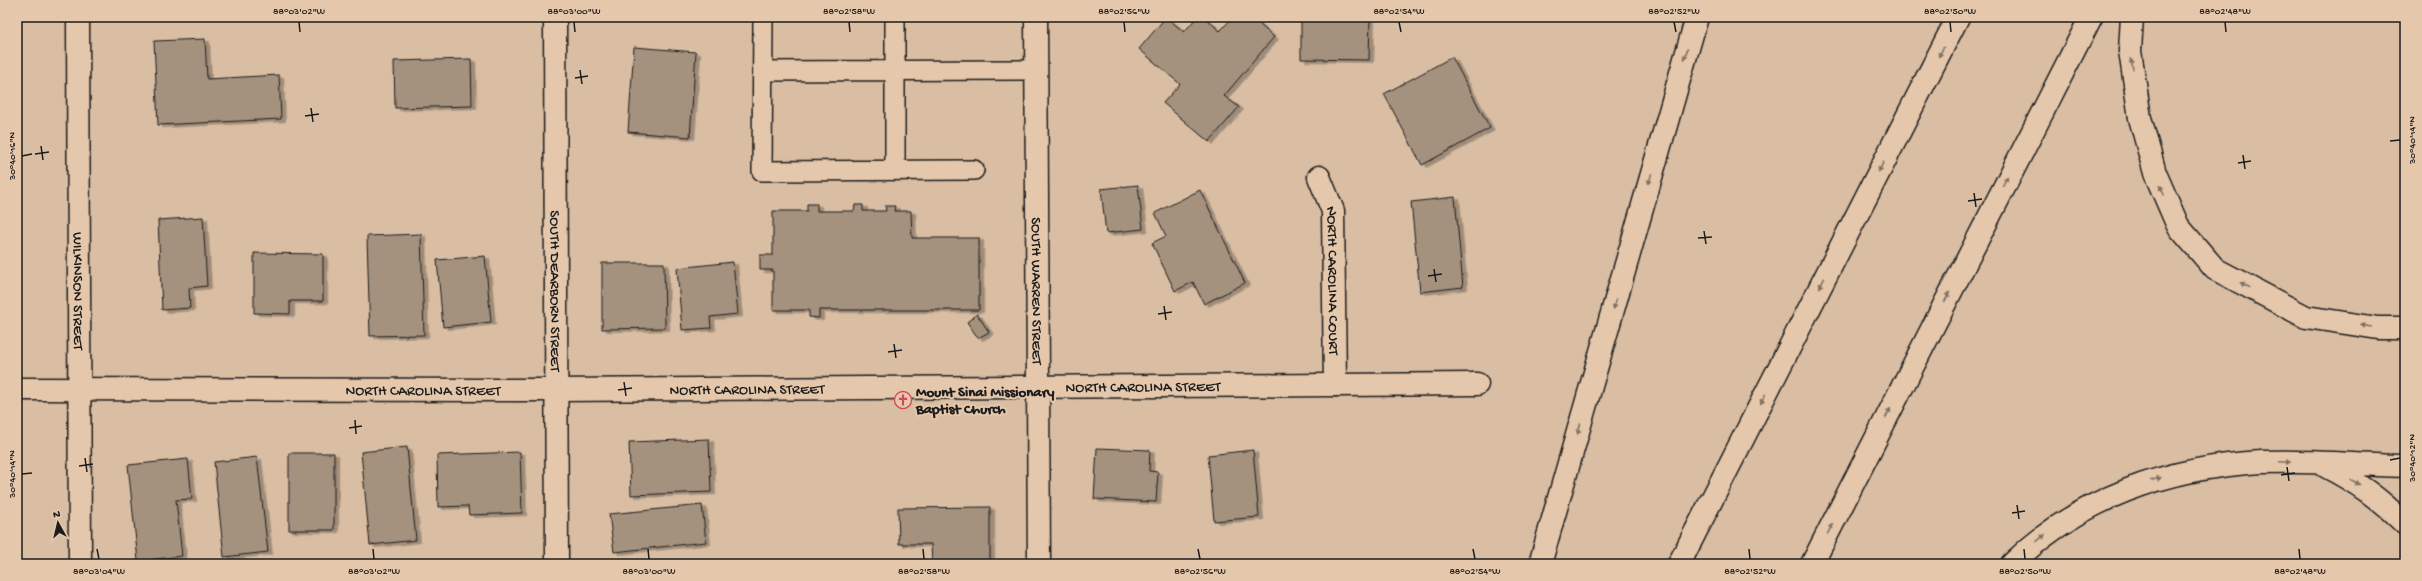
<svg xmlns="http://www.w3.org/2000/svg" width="2422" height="581" viewBox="0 0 2422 581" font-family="'Gochi Hand',sans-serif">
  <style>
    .building { fill: #a4917e; stroke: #1c1c1c; filter: url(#shadow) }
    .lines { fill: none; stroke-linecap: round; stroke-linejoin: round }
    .lane-casing { stroke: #1c1c1c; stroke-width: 22 }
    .street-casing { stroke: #1c1c1c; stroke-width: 25 }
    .highway-casing { stroke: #1c1c1c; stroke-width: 25 }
    .lane { stroke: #e5c8ac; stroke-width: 19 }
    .street { stroke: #e5c8ac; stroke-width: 22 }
    .highway { stroke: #e5c8ac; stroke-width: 22 }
    .oneway { fill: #807264 }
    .ticks { fill: none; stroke: #1c1c1c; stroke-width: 1.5 }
    .labels { text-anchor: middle; stroke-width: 4; stroke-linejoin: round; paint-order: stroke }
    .street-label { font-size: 15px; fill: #1c1c1c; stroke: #e5c8ac }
    .poi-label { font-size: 15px; font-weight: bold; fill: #1c1c1c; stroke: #e5c8ac; text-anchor: start }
    .neatline { fill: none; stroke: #1c1c1c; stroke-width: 1.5 }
    .ticks-label { font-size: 10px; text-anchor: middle; fill: #1c1c1c }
  </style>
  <defs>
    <filter id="shadow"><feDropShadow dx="4.5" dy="2.5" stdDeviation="0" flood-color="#0004"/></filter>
  </defs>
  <rect width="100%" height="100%" fill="#d9bea3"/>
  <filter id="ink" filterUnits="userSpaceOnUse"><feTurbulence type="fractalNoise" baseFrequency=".025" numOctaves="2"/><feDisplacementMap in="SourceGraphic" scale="8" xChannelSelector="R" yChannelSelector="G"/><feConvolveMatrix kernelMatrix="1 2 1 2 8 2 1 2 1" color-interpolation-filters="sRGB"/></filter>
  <g filter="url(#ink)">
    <path class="building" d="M1166 17 1184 32 1197 17H1204L1220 31 1233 17H1251L1274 37 1224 96 1239 107 1209 142 1163 103 1180 84 1139 49Z
      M1301 17H1370L1369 60 1301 59Z
      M205 39 207 79 279 75 281 119 158 125 154 41Z
      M634 47 696 52 690 137 628 132Z
      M1452 57 1490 128 1422 165 1384 94Z
      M471 59 472 106 395 108 394 61Z
      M1138 185 1143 229 1106 233 1101 189Z
      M1200 190 1245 283 1204 304 1193 282 1175 291 1152 243 1166 236 1155 213Z
      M1455 197 1463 287 1420 292 1411 202Z
      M807 204H817V211H854L855 205H863V211H886L885 206H895L894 211H911L912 238H979V310H819V318L809 317V310H773V270H760V255H773V211H807Z
      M203 217 207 286 189 288 190 308 162 310 158 220Z
      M421 234 424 335 370 336 367 236Z
      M254 253 323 254V301H290V314L254 313Z
      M485 256 491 322 443 327 437 260Z
      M733 262 738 314 710 317 711 328 682 330 677 268Z
      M602 263H664L665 328 602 329Z
      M977 314 989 332 978 338 967 322Z
      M709 439 711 492 631 495 629 442Z
      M407 447 416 540 370 545 361 452Z
      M1097 448 1150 450 1149 471 1158 472 1156 502 1094 499Z
      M1253 450 1259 517 1214 521 1208 455Z
      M520 452 522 513 469 515 468 506 438 507 437 455Z
      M289 453H334V530H289Z
      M257 457 268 552 224 557 214 462Z
      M188 459 192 499 176 500 182 556 138 561 128 465Z
      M702 505 706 542 614 552 609 514Z
      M990 507V564H932L931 544H899L898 508Z"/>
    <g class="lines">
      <g class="lane-casing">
        <path id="lane" d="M763 17 762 171 974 170
          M763 71 1036 70
          M895 170V17"/>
      </g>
      <g class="street-casing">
        <g id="street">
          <path id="s1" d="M78 17 80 564"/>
          <path id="s2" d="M555 17 557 564"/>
          <path id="s3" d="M1036 17 1039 564"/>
          <path id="s4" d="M1319 177 1333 211 1335 385"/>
          <path id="s5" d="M17 389 556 390 1477 384"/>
        </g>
      </g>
      <g class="highway-casing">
        <path id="highway" d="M2132 17 2130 51 2140 118 2155 173 2178 226 2215 269 2306 317 2378 328H2405
          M2325 466C2358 483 2379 498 2405 524
          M1540 564 1697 17
          M1679 564 1958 17
          M1812 564 2091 17
          M2012 564C2079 498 2169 467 2262 462 2309 460 2358 465 2405 466"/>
      </g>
      <use href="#lane" class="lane"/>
      <use href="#street" class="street"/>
      <use href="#highway" class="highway"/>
    </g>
    <defs><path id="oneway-solid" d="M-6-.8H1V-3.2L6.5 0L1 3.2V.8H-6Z"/></defs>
    <g class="oneway">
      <use href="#oneway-solid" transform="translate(1941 52) rotate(117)"/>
      <use href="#oneway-solid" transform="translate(1686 54) rotate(105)"/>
      <use href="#oneway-solid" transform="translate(2132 64) rotate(-99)"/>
      <use href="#oneway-solid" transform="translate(1881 167) rotate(117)"/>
      <use href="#oneway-solid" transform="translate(1650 179) rotate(106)"/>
      <use href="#oneway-solid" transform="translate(2005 181) rotate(-63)"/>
      <use href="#oneway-solid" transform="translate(2162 190) rotate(-114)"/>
      <use href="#oneway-solid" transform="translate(1822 283) rotate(117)"/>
      <use href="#oneway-solid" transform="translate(2245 285) rotate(-152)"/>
      <use href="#oneway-solid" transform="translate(1947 297) rotate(-63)"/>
      <use href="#oneway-solid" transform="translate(1615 304) rotate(106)"/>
      <use href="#oneway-solid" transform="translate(2366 326) rotate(-171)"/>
      <use href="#oneway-solid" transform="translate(1763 399) rotate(117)"/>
      <use href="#oneway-solid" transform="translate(1888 413) rotate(-63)"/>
      <use href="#oneway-solid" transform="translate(1579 429) rotate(106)"/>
      <use href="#oneway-solid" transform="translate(2285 462) rotate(2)"/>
      <use href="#oneway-solid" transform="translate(2156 479) rotate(-16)"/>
      <use href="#oneway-solid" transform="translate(2355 482) rotate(30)"/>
      <use href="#oneway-solid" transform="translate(1830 529) rotate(-63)"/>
      <use href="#oneway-solid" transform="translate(2041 538) rotate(-40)"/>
    </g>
  </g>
  <path class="ticks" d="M299 22 300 32M574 22 575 32M849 22 850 32M1124 22 1125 32M1399 22 1401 32M1674 22 1676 32M1950 22 1951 32M2225 22 2226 32M580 70 582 84M575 78 588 76M311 108 313 122M305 116 319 114M2390 141 2400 140M41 146 43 160M35 154 49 152M2243 155 2245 169M22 156 32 154M2238 163 2251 161M1974 193 1976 207M1968 201 1982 199M1704 231 1706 244M1698 238 1712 237M1434 269 1436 282M1428 276 1442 274M1164 306 1166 320M1158 314 1172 312M894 344 896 358M888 352 902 350M624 382 626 396M618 390 632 388M355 420 356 434M349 428 362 426M85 458 87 472M2390 460 2400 458M79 466 93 464M2287 467 2289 481M22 474 32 473M2281 475 2295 473M2017 505 2019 519M2012 513 2025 511M97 549 99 559M373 549 374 559M648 549 649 559M923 549 924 559M1198 549 1200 559M1473 549 1475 559M1749 549 1750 559M2024 549 2025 559M2299 549 2300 559"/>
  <defs>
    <g id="church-ring" transform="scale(0.9)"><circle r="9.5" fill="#e5c8ac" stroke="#d1495b" stroke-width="1.5"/><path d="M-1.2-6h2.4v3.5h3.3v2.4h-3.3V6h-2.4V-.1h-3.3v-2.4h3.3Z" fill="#d1495b"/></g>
  </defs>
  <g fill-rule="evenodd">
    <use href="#church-ring" x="903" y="400"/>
  </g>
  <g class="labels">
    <g class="street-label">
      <text dy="5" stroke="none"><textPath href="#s4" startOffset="106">NORTH CAROLINA COURT</textPath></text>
      <text dy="5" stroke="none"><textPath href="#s1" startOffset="274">WILKINSON STREET</textPath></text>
      <text dy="5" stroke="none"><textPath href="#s2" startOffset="274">SOUTH DEARBORN STREET</textPath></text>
      <text dy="5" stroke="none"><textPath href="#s3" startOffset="274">SOUTH WARREN STREET</textPath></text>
      <text dy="5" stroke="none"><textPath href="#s5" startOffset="1126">NORTH CAROLINA STREET</textPath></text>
      <text dy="5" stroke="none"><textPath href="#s5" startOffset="406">NORTH CAROLINA STREET</textPath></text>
      <text dy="5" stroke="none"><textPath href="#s5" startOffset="730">NORTH CAROLINA STREET</textPath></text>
    </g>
    <g class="poi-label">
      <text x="916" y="396">Mount Sinai Missionary<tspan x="916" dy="17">Baptist Church</tspan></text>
    </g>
  </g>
  <rect width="2422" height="581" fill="none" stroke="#e5c8ac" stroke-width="44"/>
  <g transform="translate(58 523) rotate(352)" stroke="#e5c8ac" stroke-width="3" paint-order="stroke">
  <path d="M0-3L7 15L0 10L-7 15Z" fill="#1c1c1c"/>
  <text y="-6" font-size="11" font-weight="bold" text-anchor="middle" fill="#1c1c1c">N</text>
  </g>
  <rect x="22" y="22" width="2378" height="537" class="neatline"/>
  <g class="ticks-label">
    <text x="299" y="14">88°03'02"W</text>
    <text x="574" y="14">88°03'00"W</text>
    <text x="849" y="14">88°02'58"W</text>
    <text x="1124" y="14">88°02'56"W</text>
    <text x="1399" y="14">88°02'54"W</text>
    <text x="1674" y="14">88°02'52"W</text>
    <text x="1950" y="14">88°02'50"W</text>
    <text x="2225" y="14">88°02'48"W</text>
    <text transform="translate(2411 140) rotate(-90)" y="4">30°40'14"N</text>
    <text transform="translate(11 156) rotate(-90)" y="4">30°40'16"N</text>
    <text transform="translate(2411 458) rotate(-90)" y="4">30°40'12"N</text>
    <text transform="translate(11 474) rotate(-90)" y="4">30°40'14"N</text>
    <text x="99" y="574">88°03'04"W</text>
    <text x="374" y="574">88°03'02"W</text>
    <text x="649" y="574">88°03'00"W</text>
    <text x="924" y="574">88°02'58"W</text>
    <text x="1200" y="574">88°02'56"W</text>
    <text x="1475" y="574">88°02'54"W</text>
    <text x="1750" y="574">88°02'52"W</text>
    <text x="2025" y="574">88°02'50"W</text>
    <text x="2300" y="574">88°02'48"W</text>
  </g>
</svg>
